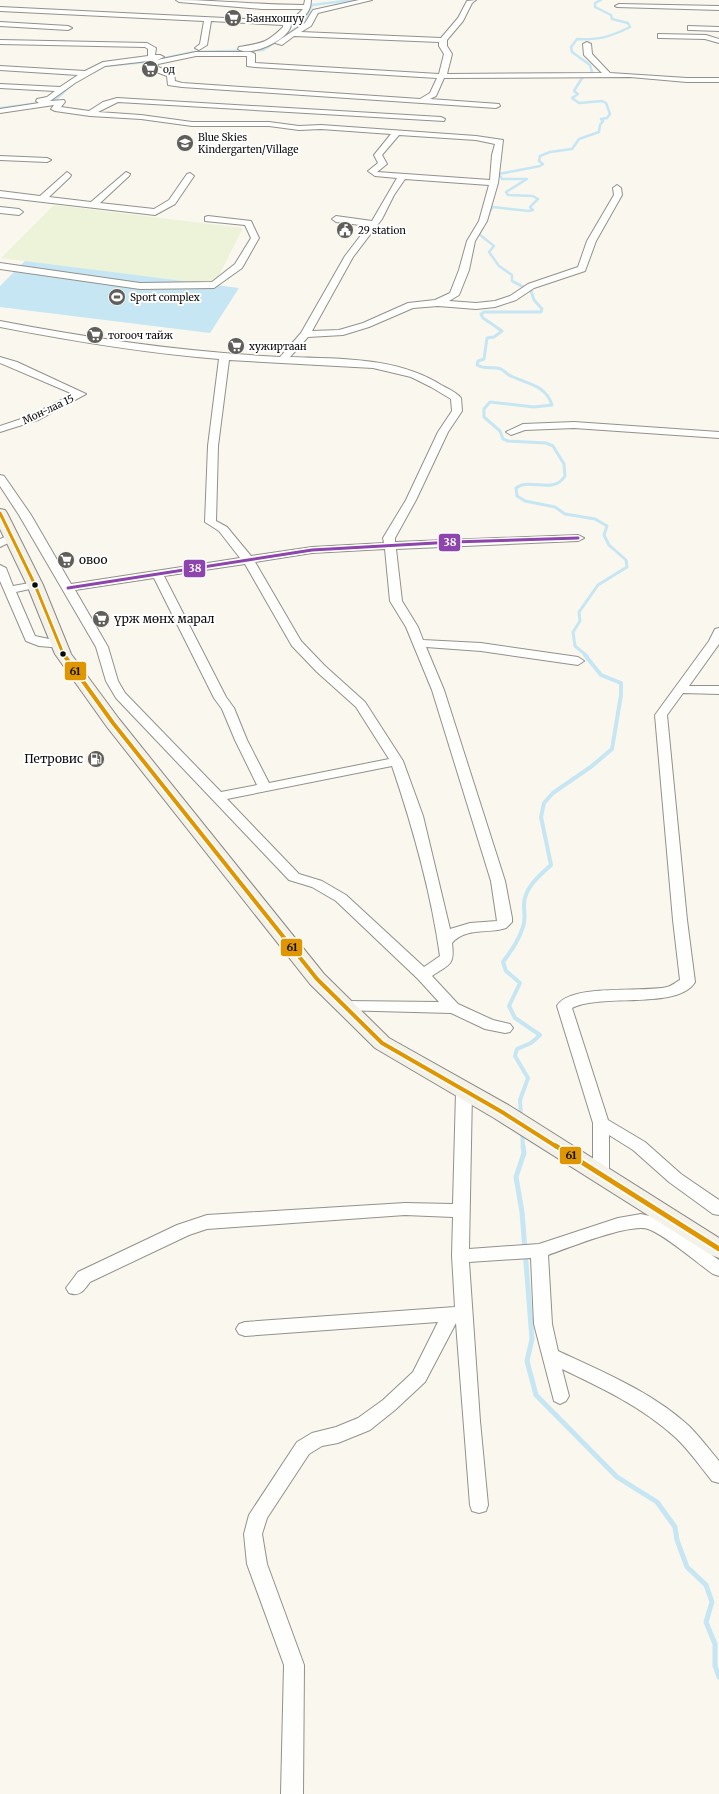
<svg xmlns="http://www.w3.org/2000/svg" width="719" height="1794" viewBox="0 0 719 1794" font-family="Merriweather,serif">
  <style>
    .pitch { fill: #edf3d8 }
    .water { fill: #c6e6f3 }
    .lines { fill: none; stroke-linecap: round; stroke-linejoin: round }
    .stream-far3 { stroke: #c6e6f3; stroke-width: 2.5 }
    .stream-far2 { stroke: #c6e6f3; stroke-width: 3 }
    .stream-far1 { stroke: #c6e6f3; stroke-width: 4 }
    .stream { stroke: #c6e6f3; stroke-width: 5 }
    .street-casing { stroke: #93918d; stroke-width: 2 }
    .secondary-casing { stroke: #898884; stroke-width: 2 }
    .street { fill: #fefefc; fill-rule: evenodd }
    .secondary { fill: #f4f2e8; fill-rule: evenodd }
    .bus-1-far2-casing { stroke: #fff; stroke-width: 5.5 }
    .bus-1-far1-casing { stroke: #fff; stroke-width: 7 }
    .bus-1-casing { stroke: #fff; stroke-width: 8 }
    .bus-2-casing { stroke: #fff; stroke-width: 5.5 }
    .bus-1-far2 { stroke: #df9601; stroke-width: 3 }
    .bus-1-far1 { stroke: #df9601; stroke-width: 4 }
    .bus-1 { stroke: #df9601; stroke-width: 5 }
    .bus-2 { stroke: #8e44ad; stroke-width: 3 }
    .bus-dot { fill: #0b0b0b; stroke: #fff; stroke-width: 1.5 }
    .labels { text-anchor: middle; stroke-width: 4; stroke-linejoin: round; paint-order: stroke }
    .far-poi-label { font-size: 10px; fill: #0b0b0b; stroke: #fff; text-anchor: start }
    .far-street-label { font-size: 10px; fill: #0b0b0b; stroke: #fff }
    .poi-label { font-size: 12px; fill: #0b0b0b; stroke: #fff; text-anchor: start }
    .line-badge { stroke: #fff; stroke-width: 1.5 }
    .badge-label { font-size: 11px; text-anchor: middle; font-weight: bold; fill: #fff }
    .pale-badge-label { font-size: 11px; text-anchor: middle; font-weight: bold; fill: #111 }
  </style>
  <rect width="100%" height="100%" fill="#faf7ee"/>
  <path class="pitch" d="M54 205 243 228 214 285 1 258Z"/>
  <path class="water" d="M25 261 239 288 210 333 0 307V286Z"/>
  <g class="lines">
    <path class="stream-far3" d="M94 72 105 66 145 62 194 52 263 50 303 24 312 5 352 0
      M50 102 54 101 71 85
      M0 108 41 103
      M516 283 512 281V275L499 266 489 252 494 246 479 234C485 225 486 215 493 207L529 211 533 210 530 207 538 199 533 196 508 195 506 192 527 179H502L499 174 540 166 543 164 539 161 540 156 550 152 572 149 579 139 599 132 600 125 603 121 601 119 607 118 610 114 606 103 602 101 579 103 572 98 578 94 574 91 582 78 592 72 590 65 572 52 571 47 577 39C599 40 610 37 630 27L628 23 612 19 611 15 595 7V3L601 0"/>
    <path class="stream-far2" d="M514 282 531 291 534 300 542 309 541 312H484L481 314 483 318 502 331 494 337 487 338 484 359 478 361 477 365C485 370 493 366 501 369 505 371 507 375 511 376 527 384 546 385 552 405L534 407 490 402 484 409V417L500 431 503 439 508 441 546 443 553 446 564 464 565 476C553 495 530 477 516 488L517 496 525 501 555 507 565 514 595 519 607 526 604 535 609 545 626 560 627 567 598 585 579 612 580 621 573 632 575 646 587 656"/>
    <path class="stream-far1" d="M521 1117 520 1100 528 1078 515 1056 517 1049 531 1043 540 1035 515 1018 509 1006 520 983 506 971 503 962C511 951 519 940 523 927 526 919 524 913 524 905 524 888 539 876 551 865L541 817 544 803 553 793 592 766 612 749 621 695V683L601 675 585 655
      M522 1132 523 1147"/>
    <path class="stream" d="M523 1146 524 1153 516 1177 522 1212 532 1339 527 1361 536 1395 617 1477 657 1502 675 1527 677 1540 687 1567 706 1585 712 1602 706 1622 715 1644V1666L719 1677"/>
    <g class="street-casing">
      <path id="street" d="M176 0C218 0 261 5 304 5L305 0H311C311 13 302 20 291 24 291 39 250 58 238 49L239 47C261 43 266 44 283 27V25L211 21 207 45 199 50 195 48 200 44 204 21 0 11V7L286 21 296 16 303 9H262L179 2Z
        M359 0H372L318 13 311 26 301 32 441 38 458 18 467 1 476 0 472 3 463 21 447 40V46L452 54 447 74 602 73 584 55 583 44 587 42 591 44 592 54 610 73 687 78H719V82H687L630 77 444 78 436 96 430 99 499 104 500 106 496 108 182 87 168 85 167 76 151 70V63L148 61 105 66 75 83 50 101 64 100 65 102 61 107 89 111 103 102 117 98 441 117 445 119 444 121 118 102 98 112 141 115 192 122H269L299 126 321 125 476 136 503 140 498 183 487 221 475 241 469 270 459 295 449 301 476 303 495 301 510 296 528 284 578 267 587 241 614 195 613 188 617 185 621 188 622 195 596 241 585 271 534 288 516 300 495 307 476 309 438 306 413 308 369 327 343 335 308 337 290 357C342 359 398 357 443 386 449 389 457 393 461 398L462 411 448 432 416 500 395 538V542L578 535 584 538 578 541 396 549 402 601 418 627 423 640 481 643 578 657 584 661 578 665 481 651 426 647 444 690 505 881 512 918V922L506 928C488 934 466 927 452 943 455 966 449 964 432 976L458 1004 493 1020 510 1024 513 1028 510 1032 505 1033 485 1029 451 1013 339 1010 337 1006 339 1002 344 1001 439 1002 418 979 336 901 312 887 289 880 116 698 106 681 96 647 19 515 0 486V475L4 476 31 515 71 584 240 558 219 531 205 522 208 446 219 359C145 353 72 341 0 327V321C93 339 186 352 280 357L301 333 345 256 368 226 336 222 332 219 336 216 372 221 397 178 375 176 368 171 378 163 374 155 391 134 321 129 299 130 269 126H192L141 119 90 116 55 111 51 109 54 105 0 113V109L39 103 36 101 37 99 47 97 55 91 0 88V84L60 87 78 75 0 70V66L85 71 103 62 148 56V49L145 47 0 44V40L147 43 156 48 155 55H160L164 57 157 60 196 52H251L255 54V63L439 74 444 54 439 46V42L294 36 282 45 275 43 305 23 313 10ZM196 56H247V66L255 67 437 78 430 93 420 99 182 83 175 81 174 73 158 67V64ZM399 135 476 140 495 144 492 155 490 180 377 172 387 164 382 155ZM405 179 489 185 479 221 467 241 459 270 450 293 435 300 408 303 363 323 339 330 312 331 353 257 382 219 394 195ZM229 360 373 368 411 377 431 387 451 399 452 411 438 432 406 500 383 538 384 543 312 547 251 556 227 527 216 521 218 446ZM385 549 390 601 406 627 432 690 491 881 497 921 470 923 450 929 423 816 403 761 365 702 325 666 301 641 255 562 312 553ZM245 564 292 646 317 672 356 707 389 759 269 783 247 740 234 708 226 697 164 576ZM154 578 214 698 222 709 235 740 257 785 221 792 125 693 118 681 108 647 75 590ZM392 766C413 828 431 892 440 956L424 967 346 895 322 881 299 874 227 799Z
        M619 4 719 6V10L617 7 615 6Z
        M0 22 68 26 72 28 68 30 0 26Z
        M688 26 719 27V31L691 30H688Z
        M658 34 706 35 719 39V43L705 39 661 38H658Z
        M0 156 47 158 51 160 47 162 0 160Z
        M67 172 71 175 70 177 49 197 91 202 126 172 130 174 129 176 100 203 154 209 169 200 187 174 190 173 194 176 175 204 155 215 0 197V191L40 196Z
        M0 207 19 209 23 212 19 215 0 213Z
        M208 216 251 221 259 238 242 268 214 288 140 289 0 269V263L140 283 212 282 235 264 251 238 245 225 205 221V217Z
        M0 357 17 362 86 394 38 420 0 432V426L30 416 73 394 0 363Z
        M574 422 719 432V438L574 428 525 430 511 435 506 432 523 424Z
        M12 534 18 537 16 539 0 547V539Z
        M0 565 6 568 13 586 35 582 39 583 41 585 39 587 16 592 35 636 63 642 65 645 63 648 39 646 26 641 0 581Z
        M719 628V644L689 686H719V694L683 693 667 715 687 920 695 982C679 1010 602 993 572 1008L608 1120 645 1142 681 1174 719 1200V1215L713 1214 669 1182 633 1150 609 1135V1173L607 1177 601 1179 595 1177 593 1173V1123L557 1006C570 983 643 993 667 987 672 986 676 982 680 980L673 920 655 715 709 641 715 629Z
        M464 1086 469 1088 472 1092 469 1249 539 1244 618 1218 641 1214 658 1218 719 1260V1276L713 1274C697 1263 664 1234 648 1229 630 1223 568 1248 548 1255L552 1324 558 1351C603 1372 652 1392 689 1426 700 1437 709 1449 719 1461V1483L712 1481C700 1466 689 1450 675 1437 642 1407 602 1388 562 1369L569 1396 566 1401 560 1404 554 1401 534 1324 531 1258 469 1262 480 1421 488 1505 486 1511 479 1513 472 1511 470 1505 456 1323 425 1382 395 1410 370 1430 338 1443 322 1446 309 1454 267 1518 262 1534 267 1564 304 1665 303 1794H281L284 1665 247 1564 244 1534 249 1515 297 1442 312 1433 336 1427 358 1418 383 1400 413 1372 438 1322 245 1336 239 1334 236 1329 239 1324 245 1322 455 1307 452 1256 453 1217 405 1215 207 1229 189 1235 90 1282C84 1290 80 1297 69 1293L66 1288 78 1272 177 1225 207 1215 405 1203 453 1204 456 1092 459 1088Z"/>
    </g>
    <g class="secondary-casing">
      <path id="secondary" d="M0 509 5 510 7 513 43 585 71 654 119 719 324 974 389 1038 510 1106 719 1238V1258L711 1255 494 1118 375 1048 310 984 107 727 55 654 27 585 0 529Z"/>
    </g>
    <use href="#street" class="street"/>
    <use href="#secondary" class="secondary"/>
    <g class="bus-1-far2-casing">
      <path id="bus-1-far2" d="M0 513 35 585 64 656"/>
    </g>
    <g class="bus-1-far1-casing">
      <path id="bus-1-far1" d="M64 655 113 723 317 979 382 1043 502 1112 557 1147"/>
    </g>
    <g class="bus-1-casing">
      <path id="bus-1" d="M556 1146 719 1249"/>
    </g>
    <g class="bus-2-casing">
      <path id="bus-2" d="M68 588 312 550 453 542 578 538"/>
    </g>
    <use href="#bus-1-far2" class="bus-1-far2"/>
    <use href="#bus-1-far1" class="bus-1-far1"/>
    <use href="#bus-1" class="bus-1"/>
    <use href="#bus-2" class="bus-2"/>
  </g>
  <defs>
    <g id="supermarket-disc" transform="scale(0.9)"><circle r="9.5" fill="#5f5e5a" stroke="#fff"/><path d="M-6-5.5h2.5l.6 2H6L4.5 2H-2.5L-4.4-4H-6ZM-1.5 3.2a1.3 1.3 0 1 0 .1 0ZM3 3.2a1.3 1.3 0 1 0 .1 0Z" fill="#fff"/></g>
    <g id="school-disc" transform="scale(0.9)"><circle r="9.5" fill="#5f5e5a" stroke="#fff"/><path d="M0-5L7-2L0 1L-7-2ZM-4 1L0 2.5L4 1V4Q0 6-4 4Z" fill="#fff"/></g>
    <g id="civic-disc" transform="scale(0.9)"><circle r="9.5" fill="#5f5e5a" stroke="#fff"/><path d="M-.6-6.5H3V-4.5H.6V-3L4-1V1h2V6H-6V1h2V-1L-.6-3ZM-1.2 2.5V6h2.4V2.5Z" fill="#fff"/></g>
    <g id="stadium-disc" transform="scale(0.9)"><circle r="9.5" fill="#5f5e5a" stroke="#fff"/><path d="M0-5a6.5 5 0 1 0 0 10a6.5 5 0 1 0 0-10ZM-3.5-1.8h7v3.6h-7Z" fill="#fff"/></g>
    <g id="fuel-disc" transform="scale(0.9)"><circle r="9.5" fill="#5f5e5a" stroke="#fff"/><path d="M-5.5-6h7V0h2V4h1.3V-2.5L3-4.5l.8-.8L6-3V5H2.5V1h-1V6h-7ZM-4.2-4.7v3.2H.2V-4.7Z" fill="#fff"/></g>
  </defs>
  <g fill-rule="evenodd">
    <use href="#supermarket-disc" x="233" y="18"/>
    <use href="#supermarket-disc" x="150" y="69"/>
    <use href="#school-disc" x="185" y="143"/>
    <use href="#civic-disc" x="345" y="230"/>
    <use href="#stadium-disc" x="117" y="297"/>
    <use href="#supermarket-disc" x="95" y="335"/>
    <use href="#supermarket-disc" x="236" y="346"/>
    <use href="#supermarket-disc" x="66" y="560"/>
    <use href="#supermarket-disc" x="101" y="619"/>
    <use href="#fuel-disc" x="96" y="759"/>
  </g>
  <g class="bus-dot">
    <circle cx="35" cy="585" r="3.5"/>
    <circle cx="63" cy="654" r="3.5"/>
  </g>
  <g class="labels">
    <g class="far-poi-label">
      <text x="246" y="22">Баянхошуу</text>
      <text x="163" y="73">од</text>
      <text x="198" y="141">Blue Skies<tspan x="198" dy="12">Kindergarten/Village</tspan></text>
      <text x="358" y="234">29 station</text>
      <text x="130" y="301">Sport complex</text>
      <text x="108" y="339">тогооч тайж</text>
      <text x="249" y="350">хужиртаан</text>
    </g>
    <g class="far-street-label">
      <text transform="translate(48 409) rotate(-25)" y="4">Мон-лаа 15</text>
    </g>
    <g class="poi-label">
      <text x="79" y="564">овоо</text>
      <text x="114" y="623">үрж мөнх марал</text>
      <text x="83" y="763" text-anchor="end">Петровис</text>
    </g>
  </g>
  <g class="line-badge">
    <rect x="438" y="533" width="23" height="19" rx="4" fill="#8e44ad"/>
    <rect x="183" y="559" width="23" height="19" rx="4" fill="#8e44ad"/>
    <rect x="64" y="661" width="23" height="20" rx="4" fill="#df9601"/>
    <rect x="280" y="938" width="23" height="19" rx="4" fill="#df9601"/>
    <rect x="559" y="1146" width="23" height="19" rx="4" fill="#df9601"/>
  </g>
  <g class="badge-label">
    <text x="450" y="546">38</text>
    <text x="195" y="572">38</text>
  </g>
  <g class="pale-badge-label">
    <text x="75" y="675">61</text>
    <text x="292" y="951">61</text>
    <text x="571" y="1159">61</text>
  </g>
</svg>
